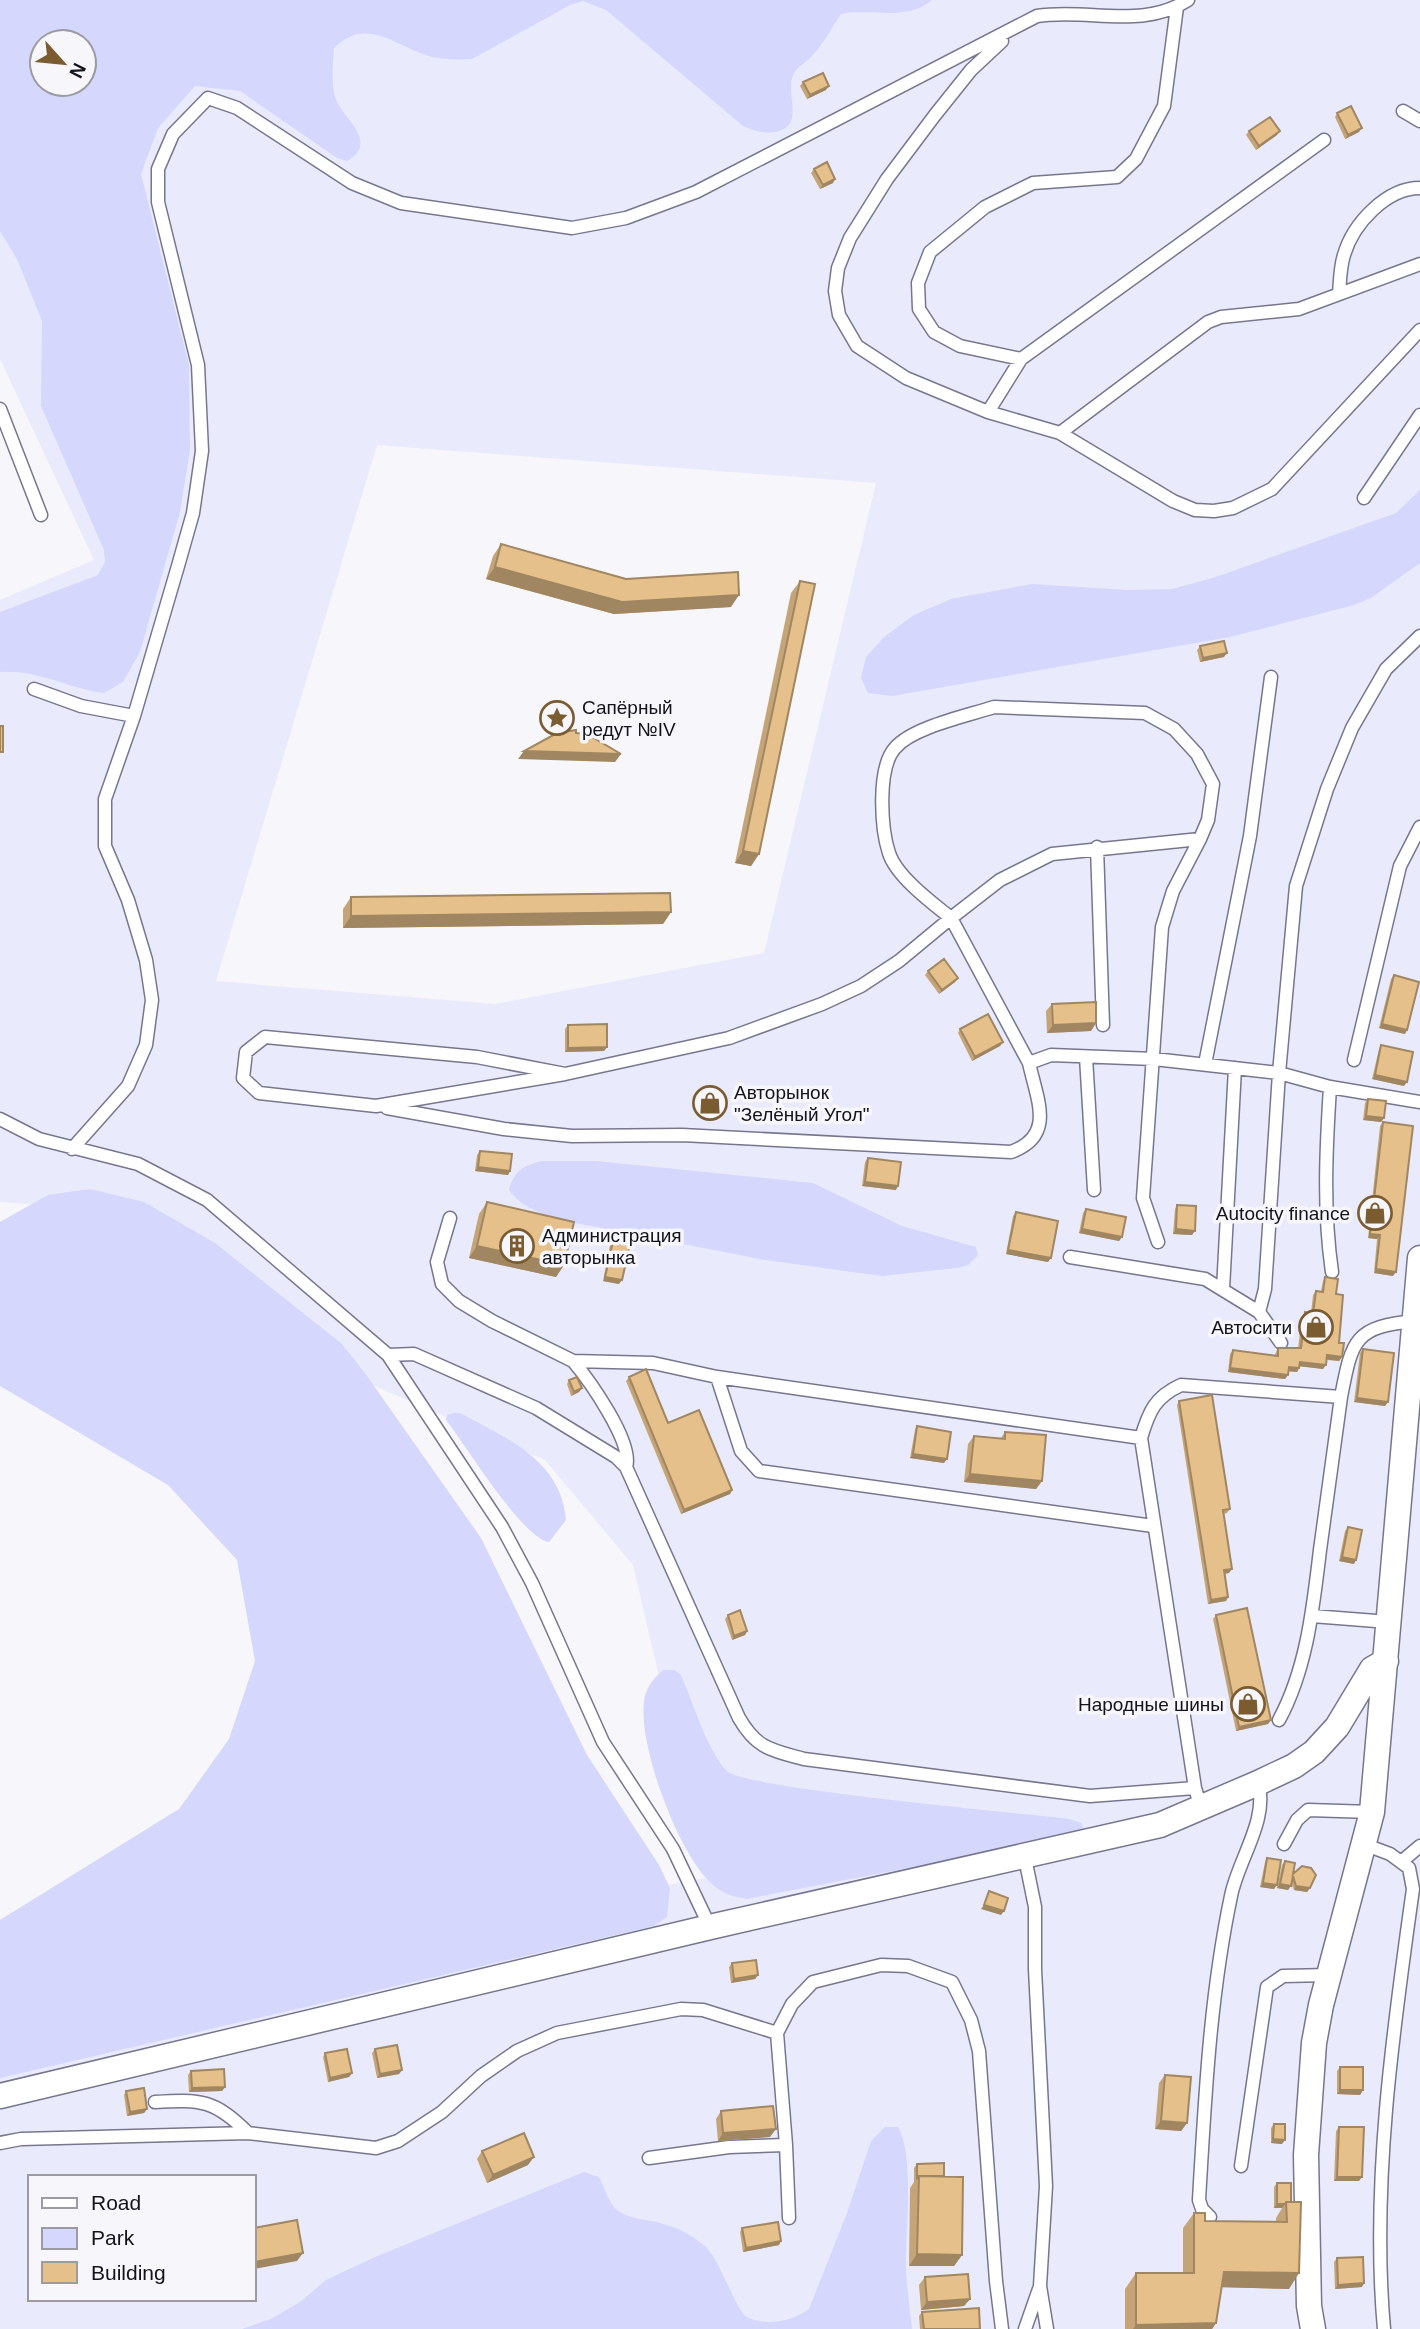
<svg xmlns="http://www.w3.org/2000/svg" width="1420" height="2329" viewBox="0 0 1420 2329" font-family="Arial,sans-serif">
  <style>
    .built { fill: #e9ebfd; fill-rule: evenodd }
    .green { fill: #d5d7fc; fill-rule: evenodd }
    .lines { fill: none; stroke-linecap: round; stroke-linejoin: round }
    .service-casing { stroke: #76778c; stroke-width: 15 }
    .minor-casing { stroke: #76778c; stroke-width: 27 }
    .service { stroke: #fff; stroke-width: 12 }
    .minor { stroke: #fff; stroke-width: 24 }
    .wall { fill: #c5a578 }
    .shaded-wall { fill: #a08661 }
    .building { fill: #e5c08b; stroke: #a08661; stroke-width: 2 }
    .labels { text-anchor: middle; stroke-width: 7; stroke-linejoin: round; paint-order: stroke }
    .poi-label { font-size: 19px; fill: #13131b; stroke: #f6f6fb; text-anchor: start }
  </style>
  <rect width="100%" height="100%" fill="#f6f6fb"/>
  <path class="built" d="M0 0H1420V2329H0V2005L706 1878 633 1565 545 1460 345 1373 92 1208 0 1202V600L94 560 0 359ZM42 42H84V84H42ZM377 445 876 483 764 953 495 1004 216 981ZM30 2177H254V2299H30Z"/>
  <path class="green" d="M0 0H932C905 22 873 8 841 14 831 29 822 46 810 58 805 63 797 67 794 73 784 91 805 124 779 131 766 135 755 131 743 126L606 10 583 1 570 5 472 59C456 60 438 60 423 54 390 42 365 18 334 48 333 65 331 81 335 97 341 118 381 141 347 161L337 158 240 91 195 86 158 128 141 174 189 365 190 450 180 512 140 652 123 682 104 693C66 688 40 670 0 672V612L98 575 105 562 104 550 41 406 42 321 17 259 0 231ZM84 42V84H42V42Z
    M1420 490V563L1371 598 1354 605 1230 637 892 696 868 693 861 678 866 657 884 637 914 615 951 599 1032 584 1129 590 1172 589 1216 577 1396 513Z
    M541 1161H596L813 1183 902 1226 976 1247 978 1255 968 1265 957 1268 882 1276 765 1260 565 1221C543 1214 523 1209 509 1190 514 1171 523 1166 541 1161Z
    M90 1189 144 1202 215 1243 342 1344 367 1376 481 1538 587 1755 659 1865 670 1888 667 1917 654 1926 0 2078V1920L179 1809 229 1739 255 1661 237 1560 168 1485 0 1386V1222L48 1195Z
    M453 1413H460C508 1439 561 1460 566 1520L549 1542C523 1539 465 1444 446 1420L447 1415Z
    M663 1670H674L681 1675C693 1702 707 1751 727 1771 745 1789 1024 1813 1069 1819L1081 1823 1084 1830 1075 1836 747 1899C732 1897 719 1892 709 1881 677 1850 635 1739 645 1696 648 1685 655 1677 663 1670Z
    M885 2127H898C915 2157 905 2232 906 2269 907 2289 910 2309 912 2329H242L271 2319 300 2302 326 2280 375 2257 584 2172 599 2177C604 2186 609 2204 617 2210 630 2220 648 2219 663 2224 680 2228 693 2236 706 2247 721 2262 736 2311 747 2317 766 2327 793 2321 809 2309L847 2213 871 2141Z"/>
  <g class="lines">
    <g class="service-casing">
      <path id="service" d="M1002 41 971 70 935 115 887 179 850 238 838 268 835 291 839 315 857 346 906 378 988 412 1060 433 1173 501 1195 510 1214 511 1233 508 1272 489 1420 330
        M1403 111 1420 121
        M1339 294C1340 282 1340 267 1344 255 1353 224 1386 188 1420 188
        M1021 359 960 346 934 332 919 309 918 283 930 252 985 207 1033 183 1117 177 1136 159 1164 106 1177 7
        M0 409 41 515
        M988 412 1021 359 1324 140
        M1060 433 1208 322 1221 317 1299 309 1420 264
        M1364 498 1420 415
        M34 689 81 706 134 716
        M994 707 1145 713 1174 729 1197 754 1213 784 1208 820 1200 839 1052 854 1000 880 951 918C932 903 896 876 889 853 881 829 877 768 895 748 913 727 967 716 994 707Z
        M1097 847 1103 1025
        M1086 1057 1094 1190
        M1354 1060 1400 866 1420 827
        M1205 1064 1250 836 1271 677
        M565 1074 376 1106 259 1093 243 1078 246 1052 265 1037 477 1057 565 1074 729 1038 822 1004 861 986 899 961 951 918 1029 1063 1051 1055 1154 1059 1279 1073 1330 1087 1420 1102
        M1330 1087C1326 1150 1323 1210 1332 1272
        M387 1108 504 1129 572 1136 682 1135 1011 1152C1056 1136 1037 1100 1029 1063
        M0 1119 39 1139 138 1164 207 1200 388 1355 502 1527 532 1583 603 1742 673 1849 710 1927
        M72 1149 128 1086 146 1045 152 1000 146 960 128 900 105 846V799L134 716 178 566 193 513 202 451 198 365 158 202V169L173 134 208 98 237 108 352 183 401 203 572 228 626 218 696 192 1037 16C1088 8 1142 30 1188 0
        M450 1218 437 1262 442 1284 459 1301 492 1321 573 1361 653 1363 717 1377 1141 1438C1149 1411 1155 1397 1181 1385L1341 1397C1352 1340 1354 1326 1417 1321
        M1158 1242 1143 1198 1162 927 1173 891 1200 839
        M1070 1257 1205 1279 1259 1312 1281 1343
        M1223 1289 1235 1068
        M1259 1312 1265 1289 1279 1073 1296 886 1327 789 1352 728 1386 669 1420 636
        M388 1355 414 1354 536 1408 616 1457 626 1467 739 1718C757 1749 771 1750 804 1759L1090 1796 1195 1788 1201 1808
        M573 1361C589 1380 634 1443 626 1467
        M717 1377 741 1451 759 1471 1153 1526
        M1141 1438 1195 1788
        M1312 1616 1389 1622
        M1279 1720C1307 1668 1313 1608 1320 1550 1327 1499 1334 1448 1341 1397
        M1284 1844 1297 1820 1308 1810 1372 1812
        M1366 1845 1390 1854 1409 1868 1413 1889C1393 2030 1371 2186 1384 2329
        M1025 1858 1035 1907V1969L1046 2186 1040 2286 1047 2329
        M1401 1862 1420 1846
        M155 2102C201 2099 215 2100 248 2133
        M0 2143 21 2139 248 2133 376 2148 398 2141 442 2112 481 2076 517 2051 557 2033 681 2009 703 2010 777 2033
        M649 2158 729 2147 786 2145
        M1241 2166 1267 1987 1283 1976 1329 1975
        M1210 2217 1202 2209 1199 2200C1205 2097 1210 1996 1231 1896 1238 1860 1269 1819 1258 1783
        M789 2218 786 2145 777 2033 792 2004 813 1982 881 1965 908 1966 952 1982 971 2020 979 2051 996 2281 1002 2329
        M1025 2329 1039 2289"/>
    </g>
    <g class="minor-casing">
      <path id="minor" d="M0 2096 710 1927 1160 1825 1258 1783 1294 1766 1314 1752 1337 1727 1372 1669 1386 1661
        M1313 2329 1309 2306 1306 2155 1314 2043 1321 2005 1372 1812 1420 1258"/>
    </g>
    <use href="#service" class="service"/>
    <use href="#minor" class="minor"/>
  </g>
  <path class="wall" d="M803 82 826 90 807 99 800 86Z
    M1337 113 1359 132 1345 139 1335 117Z
    M1249 131 1277 135 1256 150 1246 135Z
    M814 169 833 183 820 189 811 173Z
    M501 544 731 607 614 614 486 579 493 556Z
    M800 581 759 854 751 866 735 863 791 593Z
    M1200 646 1224 657 1200 662 1197 650Z
    M351 897 671 912 663 924 343 928V909Z
    M928 971 958 978 955 982 939 994 925 975Z
    M1394 975 1405 1034 1379 1028 1391 979Z
    M1052 1004 1096 1023 1091 1031 1047 1033 1046 1011Z
    M568 1025 607 1047 604 1051 565 1052V1029Z
    M960 1029 1003 1042 1000 1046 972 1061 958 1033Z
    M1381 1045 1404 1086 1372 1079 1379 1049Z
    M1368 1099 1384 1118 1381 1122 1363 1120 1365 1103Z
    M1383 1122 1393 1276 1374 1273 1377 1239 1368 1238 1380 1126Z
    M480 1151 510 1171 508 1175 475 1171 477 1155Z
    M868 1158 896 1190 862 1186 865 1162Z
    M487 1202 564 1265 556 1277 469 1258 479 1214Z
    M1177 1205 1192 1235 1173 1234 1175 1209Z
    M1086 1209 1122 1237 1119 1241 1079 1233 1083 1213Z
    M1016 1212 1048 1262 1006 1254 1013 1216Z
    M613 1241 619 1284 603 1281 610 1245Z
    M1325 1277 1336 1294 1339 1343 1342 1357 1339 1361 1327 1360 1323 1369 1300 1366 1297 1372 1288 1371V1375L1285 1379 1228 1372 1230 1354 1233 1350 1275 1355 1276 1352 1278 1348H1298L1302 1317 1305 1312 1311 1313 1313 1295 1316 1291H1321L1323 1281Z
    M1363 1349 1388 1402 1385 1406 1354 1402 1360 1353Z
    M629 1377 668 1423 732 1490 730 1494 681 1514 626 1381Z
    M569 1380 582 1388 579 1392 571 1396 567 1384Z
    M1179 1401 1230 1509 1227 1513 1223 1514 1229 1573 1225 1574 1228 1597 1226 1601 1208 1604 1177 1405Z
    M917 1426 944 1463 910 1458 915 1430Z
    M1005 1432 1042 1481 1036 1489 964 1482 968 1444 974 1436 1000 1439Z
    M1348 1527 1354 1564 1339 1561 1345 1531Z
    M728 1615 747 1631 745 1635 732 1640 725 1619Z
    M1216 1615 1271 1720 1268 1724 1236 1731 1213 1619Z
    M1267 1858 1274 1889 1260 1887 1265 1862Z
    M1285 1861 1293 1874 1310 1888 1307 1892 1294 1890 1291 1883 1288 1890 1277 1888 1282 1865Z
    M732 1963 758 1975 755 1979 731 1983 729 1967Z
    M375 2049 402 2070 399 2074 377 2078 372 2053Z
    M325 2053 352 2073 349 2077 328 2082 323 2057Z
    M1340 2067 1363 2090 1360 2095 1337 2094V2071Z
    M191 2071 225 2087 222 2091 189 2092 188 2075Z
    M1165 2075 1187 2123 1181 2131 1155 2129 1159 2083Z
    M126 2091 147 2109 144 2113 127 2116 124 2095Z
    M721 2111 770 2137 718 2141 716 2119Z
    M1274 2124 1282 2144 1271 2143V2128Z
    M1339 2127 1359 2181H1334L1336 2131Z
    M482 2151 528 2165 487 2183 477 2159Z
    M917 2164 944 2176 962 2255 954 2266H909L910 2188 914 2182V2168Z
    M1277 2183H1291L1289 2289 1221 2287 1216 2323 1212 2329H1125V2289L1136 2273H1183V2228L1194 2213 1205 2221 1276 2222V2218L1282 2208H1274V2187Z
    M742 2228 779 2245 743 2252 740 2232Z
    M1337 2258 1362 2287 1335 2289 1334 2262Z
    M925 2277 970 2299 964 2306 921 2310 919 2285Z
    M922 2312 980 2329H920L919 2316Z"/>
  <path class="shaded-wall" d="M829 86 826 90 807 99 810 95Z
    M1362 128 1359 132 1345 139 1348 135Z
    M1280 131 1277 135 1256 150 1259 146Z
    M835 179 833 183 820 189 823 185Z
    M495 567 739 595 731 607 614 614 486 579Z
    M1227 653 1224 657 1200 662 1203 658Z
    M524 751 621 754 615 762 518 759Z
    M743 851 759 854 751 866 735 863Z
    M671 912 663 924 343 928 351 916Z
    M958 978 955 982 939 994 942 990Z
    M1096 1023 1091 1031 1047 1033 1053 1025Z
    M1382 1024 1407 1030 1405 1034 1379 1028Z
    M1003 1042 1000 1046 972 1061 975 1057Z
    M607 1047 604 1051 565 1052 568 1048Z
    M1375 1075 1407 1082 1404 1086 1372 1079Z
    M1366 1116 1384 1118 1381 1122 1363 1120Z
    M478 1167 510 1171 508 1175 475 1171Z
    M865 1182 898 1186 896 1190 862 1186Z
    M1082 1229 1122 1237 1119 1241 1079 1233Z
    M1176 1229 1195 1231 1192 1235 1173 1234Z
    M1370 1234 1380 1235 1377 1239 1368 1238Z
    M477 1246 564 1265 556 1277 469 1258Z
    M1008 1250 1051 1258 1048 1262 1006 1254Z
    M1376 1269 1396 1272 1393 1276 1374 1273Z
    M605 1277 622 1280 619 1284 603 1281Z
    M1327 1355 1342 1357 1339 1361 1324 1359Z
    M1300 1362 1326 1365 1323 1369 1297 1366Z
    M1289 1367 1299 1368 1297 1372 1286 1371Z
    M1230 1368 1288 1375 1285 1379 1228 1372Z
    M582 1388 579 1392 571 1396 574 1392Z
    M1357 1398 1388 1402 1385 1406 1354 1402Z
    M913 1454 947 1459 944 1463 910 1458Z
    M970 1474 1042 1481 1036 1489 964 1482Z
    M732 1490 730 1494 681 1514 684 1510Z
    M1342 1557 1356 1560 1354 1564 1339 1561Z
    M1232 1569 1229 1573 1221 1574 1224 1570Z
    M1228 1597 1226 1601 1208 1604 1211 1600Z
    M747 1631 745 1635 732 1640 734 1636Z
    M1271 1720 1268 1724 1236 1731 1239 1727Z
    M1263 1883 1277 1885 1274 1889 1260 1887Z
    M1280 1884 1291 1886 1288 1890 1277 1888Z
    M1296 1886 1310 1888 1307 1892 1294 1890Z
    M984 1905 1004 1911 1001 1915 981 1909Z
    M758 1975 755 1979 731 1983 734 1979Z
    M402 2070 399 2074 377 2078 380 2074Z
    M352 2073 349 2077 328 2082 330 2078Z
    M225 2087 222 2091 189 2092 192 2088Z
    M1340 2090H1363L1360 2095 1337 2094Z
    M147 2109 144 2113 127 2116 130 2112Z
    M1161 2121 1187 2123 1181 2131 1155 2129Z
    M776 2129 770 2137 718 2141 723 2133Z
    M1273 2139 1285 2140 1282 2144 1271 2143Z
    M534 2157 528 2165 487 2183 493 2175Z
    M1337 2177H1362L1359 2181H1334Z
    M1277 2204H1285L1282 2208H1274Z
    M781 2241 779 2245 743 2252 746 2248Z
    M303 2253 297 2261 254 2269V2262Z
    M917 2254 962 2255 954 2266H909Z
    M1224 2272 1299 2273 1289 2289 1213 2287Z
    M1364 2283 1362 2287 1335 2289 1338 2285Z
    M970 2299 964 2306 921 2310 927 2302Z
    M1216 2323 1212 2329H1133L1136 2325Z"/>
  <path class="building" d="M823 73 829 86 810 95 803 82Z
    M1351 106 1362 128 1348 135 1337 113Z
    M1270 117 1280 131 1259 146 1249 131Z
    M827 162 835 179 823 185 814 169Z
    M501 544 626 579 738 572 739 595 622 602 495 567Z
    M800 581 815 584 759 854 743 851Z
    M1224 641 1227 653 1203 658 1200 646Z
    M0 726H3V752H0Z
    M576 730V733L587 734 621 754 524 751 557 733Z
    M670 893 671 912 351 916V897Z
    M944 959 958 978 942 990 928 971Z
    M1394 975 1419 982 1407 1030 1382 1024Z
    M1096 1002V1023L1053 1025 1052 1004Z
    M988 1014 1003 1042 975 1057 960 1029Z
    M607 1024V1047L568 1048V1025Z
    M1381 1045 1413 1052 1407 1082 1375 1075Z
    M1368 1099 1386 1101 1384 1118 1366 1116Z
    M1383 1122 1413 1126 1396 1272 1376 1269 1380 1235 1370 1234Z
    M480 1151 512 1154 510 1171 478 1167Z
    M868 1158 901 1162 898 1186 865 1182Z
    M487 1202 574 1222 564 1265 477 1246Z
    M1177 1205 1196 1206 1195 1231 1176 1229Z
    M1086 1209 1126 1217 1122 1237 1082 1229Z
    M1016 1212 1058 1221 1051 1258 1008 1250Z
    M613 1241 630 1245 622 1280 605 1277Z
    M1325 1277 1338 1279 1336 1294 1343 1295 1339 1343H1344L1342 1357 1327 1355 1326 1365 1300 1362 1299 1368 1289 1367 1288 1375 1230 1368 1233 1350 1278 1356V1348H1301L1305 1312 1313 1314 1316 1291 1323 1292Z
    M1363 1349 1394 1353 1388 1402 1357 1398Z
    M646 1369 668 1423 699 1410 732 1490 684 1510 629 1377Z
    M577 1377 582 1388 574 1392 569 1380Z
    M1212 1395 1230 1509 1223 1510 1232 1569 1224 1570 1228 1597 1211 1600 1179 1401Z
    M917 1426 951 1432 947 1459 913 1454Z
    M1005 1432 1046 1435 1042 1481 970 1474 974 1436 1005 1439Z
    M1348 1527 1362 1530 1356 1560 1342 1557Z
    M1247 1608 1271 1720 1239 1727 1216 1615Z
    M740 1610 747 1631 734 1636 728 1615Z
    M1267 1858 1281 1860 1277 1885 1263 1883Z
    M1285 1861 1295 1863 1293 1874 1302 1866 1311 1868 1316 1875 1310 1888 1296 1886 1293 1876 1291 1886 1280 1884Z
    M989 1891 1008 1898 1004 1911 984 1905Z
    M756 1960 758 1975 734 1979 732 1963Z
    M397 2045 402 2070 380 2074 375 2049Z
    M347 2049 352 2073 330 2078 325 2053Z
    M1340 2067H1363V2090H1340Z
    M224 2069 225 2087 192 2088 191 2071Z
    M1165 2075 1191 2077 1187 2123 1161 2121Z
    M144 2088 147 2109 130 2112 126 2091Z
    M773 2106 776 2129 723 2133 721 2111Z
    M1274 2124H1285V2140L1273 2139Z
    M1339 2127H1364L1362 2177H1337Z
    M524 2133 534 2157 493 2175 482 2151Z
    M944 2163V2176H919L917 2178V2164Z
    M919 2176 963 2177 962 2255 917 2254Z
    M1277 2183H1291V2202H1286L1285 2204H1277Z
    M1286 2202H1301L1299 2273 1224 2272 1216 2323 1136 2325V2273H1194V2213H1205V2221L1287 2222Z
    M297 2220 303 2253 254 2262V2228Z
    M778 2222 781 2241 746 2248 742 2228Z
    M1363 2257 1364 2283 1338 2285 1337 2258Z
    M968 2274 970 2299 927 2302 925 2277Z
    M979 2308 980 2329H924L922 2312Z"/>
  <defs>
    <g id="sight-ring" transform="scale(1.75)"><circle r="9.5" fill="#f6f6fb" stroke="#7a5c30" stroke-width="1.5"/><path d="M0-6L1.8-2.2L6-1.7L2.9 1.2L3.7 5.4L0 3.3L-3.7 5.4L-2.9 1.2L-6-1.7L-1.8-2.2Z" fill="#7a5c30"/></g>
    <g id="shop-ring" transform="scale(1.75)"><circle r="9.5" fill="#f6f6fb" stroke="#7a5c30" stroke-width="1.5"/><path d="M-5-2.5h2.3a2.7 3.5 0 0 1 5.4 0H5L5.5 6h-11ZM-1.5-2.5h3a1.5 2.3 0 0 0-3 0Z" fill="#7a5c30"/></g>
    <g id="building-ring" transform="scale(1.75)"><circle r="9.5" fill="#f6f6fb" stroke="#7a5c30" stroke-width="1.5"/><path d="M-4-6H4V6H1V3H-1V6H-4ZM-2.5-4.3h1.7v1.8h-1.7ZM.8-4.3h1.7v1.8H.8ZM-2.5-1h1.7V.8h-1.7ZM.8-1h1.7V.8H.8Z" fill="#7a5c30"/></g>
  </defs>
  <g fill-rule="evenodd">
    <use href="#sight-ring" x="557" y="718"/>
    <use href="#shop-ring" x="710" y="1103"/>
    <use href="#shop-ring" x="1375" y="1213"/>
    <use href="#building-ring" x="517" y="1246"/>
    <use href="#shop-ring" x="1316" y="1327"/>
    <use href="#shop-ring" x="1248" y="1704"/>
  </g>
  <g class="labels">
    <g class="poi-label">
      <text x="582" y="714">Сапёрный<tspan x="582" dy="22">редут №IV</tspan></text>
      <text x="734" y="1099">Авторынок<tspan x="734" dy="22">"Зелёный Угол"</tspan></text>
      <text x="1350" y="1220" text-anchor="end">Autocity finance</text>
      <text x="542" y="1242">Администрация<tspan x="542" dy="22">авторынка</tspan></text>
      <text x="1292" y="1334" text-anchor="end">Автосити</text>
      <text x="1224" y="1711" text-anchor="end">Народные шины</text>
    </g>
  </g>
  <rect x="28" y="2175" width="228" height="126" fill="#f6f6fb" stroke="#9b9ba1" stroke-width="2"/>
  <rect x="42" y="2198" width="35" height="10" fill="#ffffff" stroke="#9b9ba1" stroke-width="2"/>
  <text x="91" y="2210" font-size="21" fill="#13131b">Road</text>
  <rect x="42" y="2228" width="35" height="21" fill="#d5d7fc" stroke="#9b9ba1" stroke-width="2"/>
  <text x="91" y="2245" font-size="21" fill="#13131b">Park</text>
  <rect x="42" y="2262" width="35" height="21" fill="#e5c08b" stroke="#9b9ba1" stroke-width="2"/>
  <text x="91" y="2280" font-size="21" fill="#13131b">Building</text>
  <g transform="translate(63 63) rotate(117)"><circle r="33" fill="#f6f6fb" stroke="#9b9ba1" stroke-width="2"/>
  <path d="M0-5L12 26L0 18L-12 26Z" fill="#7a5c30"/>
  <text y="-10" font-size="19" font-weight="bold" text-anchor="middle" fill="#13131b">N</text>
  </g>
</svg>
